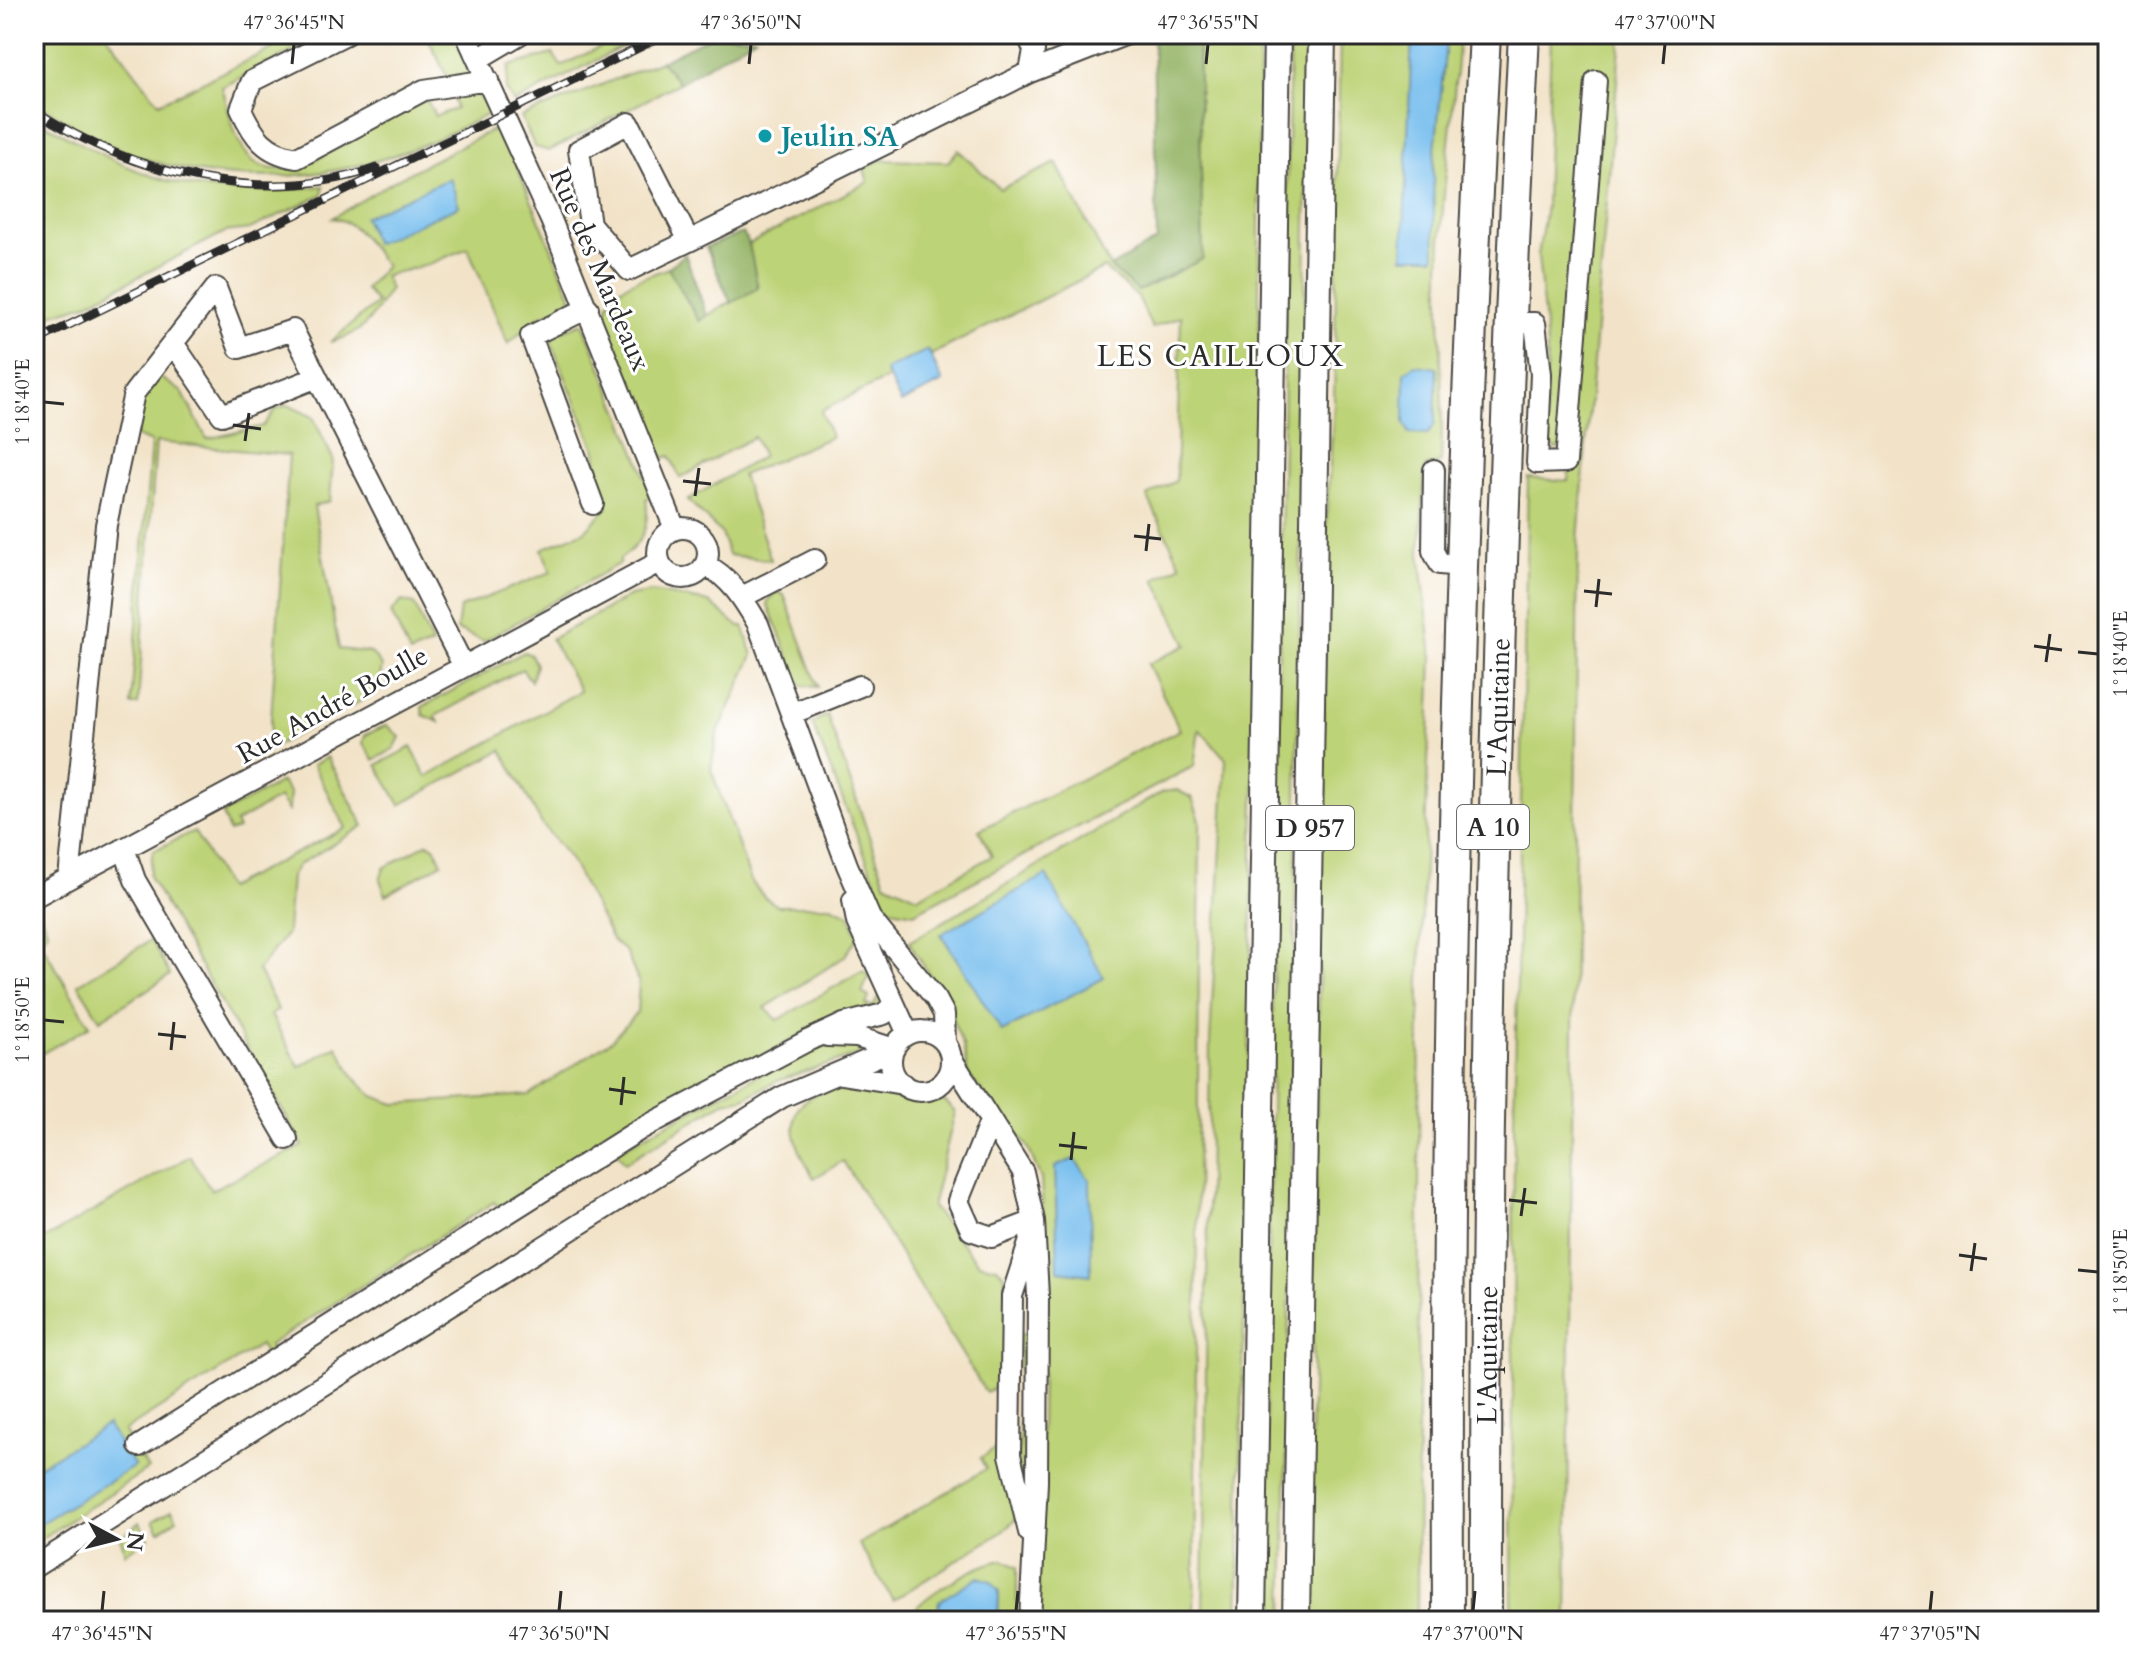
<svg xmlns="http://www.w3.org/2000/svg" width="2142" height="1655" viewBox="0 0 2142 1655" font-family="Cardo,serif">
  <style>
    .green { fill: #bdd377; stroke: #747f51; stroke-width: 2 }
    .forest { fill: #96b568; stroke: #60704a; stroke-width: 2 }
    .water { fill: #77beee; stroke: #51748c; stroke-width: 2 }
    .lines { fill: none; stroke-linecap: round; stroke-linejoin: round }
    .minor-casing { stroke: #494743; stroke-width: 24 }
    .major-casing { stroke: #494743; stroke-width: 30 }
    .highway-casing { stroke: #494743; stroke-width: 34 }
    .minor { stroke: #fff; stroke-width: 20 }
    .major { stroke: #fff; stroke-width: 26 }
    .highway { stroke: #fff; stroke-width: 30 }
    .rail-casing { stroke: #2b2b2b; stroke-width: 9 }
    .rail { stroke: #fff; stroke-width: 6; stroke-dasharray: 18; stroke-linecap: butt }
    .ticks { fill: none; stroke: #2b2b2b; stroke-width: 3 }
    .culture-dot { fill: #0f9aa8; stroke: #fff; stroke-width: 3 }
    .labels { text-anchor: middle; stroke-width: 6; stroke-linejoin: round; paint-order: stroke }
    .shield { fill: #fff; stroke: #6b6b6b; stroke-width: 2 }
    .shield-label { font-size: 26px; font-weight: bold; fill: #2b2b2b }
    .culture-label { font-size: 28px; font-weight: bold; fill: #0d838f; stroke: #fff; text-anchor: start }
    .street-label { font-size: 28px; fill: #2b2b2b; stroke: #fff }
    .neighbourhood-label { font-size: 30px; letter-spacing: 2px; fill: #2b2b2b; stroke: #fff }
    .neatline { fill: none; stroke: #2b2b2b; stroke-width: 3 }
    .ticks-label { font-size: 20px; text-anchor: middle; fill: #2b2b2b }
  </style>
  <rect width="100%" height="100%" fill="#fff"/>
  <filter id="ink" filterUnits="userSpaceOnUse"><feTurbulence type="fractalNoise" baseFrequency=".0125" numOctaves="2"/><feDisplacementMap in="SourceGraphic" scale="16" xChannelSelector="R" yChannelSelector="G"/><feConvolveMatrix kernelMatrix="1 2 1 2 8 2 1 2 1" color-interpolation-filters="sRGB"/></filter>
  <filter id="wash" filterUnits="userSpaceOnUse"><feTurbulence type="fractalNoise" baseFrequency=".006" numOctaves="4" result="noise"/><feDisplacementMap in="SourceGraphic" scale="32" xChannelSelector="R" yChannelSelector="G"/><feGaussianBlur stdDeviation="1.8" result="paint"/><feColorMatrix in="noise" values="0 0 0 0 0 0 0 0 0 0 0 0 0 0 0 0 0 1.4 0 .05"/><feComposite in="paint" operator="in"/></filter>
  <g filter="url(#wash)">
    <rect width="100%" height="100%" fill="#f2e3c8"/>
    <path class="green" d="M34 34H106L159 103 303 34H314L299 42 296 50 222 87C229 109 234 145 253 161 293 193 368 123 403 107 410 104 419 102 427 100L435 116 456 109 453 94C472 92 482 94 493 112 465 125 438 140 409 150 324 182 223 187 137 156 101 144 67 121 34 102Z
      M426 34H455L471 65 468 74 447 77Z
      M627 34H647L514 103 506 90 509 66 553 54 561 66Z
      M1198 34H1259V544L1238 1621H1203L1210 1041 1226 759 1199 729 1194 766 914 913 886 908 812 723 827 715 885 882 918 897 992 856 979 830 1180 730 1148 664 1187 645 1155 579 1181 565 1147 496 1176 481 1181 316 1152 328 1138 297 1104 268 931 355 928 350 885 370 888 378 821 411 831 437 742 475 771 560 728 555 722 534 688 500 763 456 754 437 680 478 670 456 663 458 606 321C605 283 638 281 668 268L699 320 757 288 749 244 868 182 864 169 880 160 948 162 958 150 1000 189 1056 163 1110 267 1139 291 1203 259Z
      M1290 34H1309L1284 1621H1262Z
      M1340 34H1459C1454 116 1440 196 1440 278 1439 340 1444 401 1441 462L1425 467 1420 553 1432 657 1420 971 1417 1621H1308L1327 508 1334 405Z
      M1551 34H1621L1578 540 1567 1621H1512L1514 1122 1528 478 1568 481 1572 448 1556 449 1545 440 1547 346 1538 256 1546 206Z
      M661 61 679 83 549 151 535 147 521 117Z
      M34 118C81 143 129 173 181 184 228 195 277 191 324 186L322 195 250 229 225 232 86 304 34 320Z
      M500 126 571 295 569 304 538 317 508 344 468 248 427 265 384 276 390 289C369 320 368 332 330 342L377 303 365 289 386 266C369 248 359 221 332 218L395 180Z
      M583 323 640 462 651 497 646 499C650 526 643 543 620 559V563L484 641 457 630 460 608 551 572 542 549 585 531 604 511 596 451 551 343 554 334Z
      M155 374 182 392 207 439 263 426 276 409 288 405 313 417 333 459 330 501 314 506 339 649 371 653 382 666 378 692 269 749 289 455 156 442 138 705H131L151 442 124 431Z
      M776 591 784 595 818 687 800 685 767 603Z
      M653 592 709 602 739 627 743 626 753 655 717 735 711 769 751 881 764 897 778 906H831L849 914 858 937 844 957 765 1008 778 1020 862 971 869 975 862 993 869 997 866 1005 873 1007 881 992 883 1001 877 1008 809 1031 588 1150 499 1207 494 1202 269 1345 271 1353 266 1355 260 1345 124 1431 148 1469 34 1543V1245L190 1156 211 1190 303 1146 149 876 153 851 194 831 227 888 346 828 313 765 327 757 364 826 298 865 291 876 287 933 258 970 278 1010 271 1015 299 1067 337 1046 354 1077 373 1096 395 1104 529 1095 612 1040 637 1012 639 983 626 952 613 941 570 859 542 824 502 750 400 805 377 765 411 747 427 777 580 691 551 639 630 596Z
      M402 601 414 604 432 644 410 654 391 613Z
      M524 652 531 655 536 665 531 681 522 669 435 716 439 722 423 715 422 707Z
      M387 725 400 737 394 749 374 760 363 743 365 735Z
      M281 782 290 793 288 811 279 798 235 823 238 829 229 832 222 814Z
      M1177 790 1192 798 1200 820 1194 1621H1038L1044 1229 1041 1179 1028 1147 968 1075 963 1045 944 999 909 942 1162 792Z
      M428 843 435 848 442 863 386 895 380 880 384 868Z
      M39 912 48 932 39 939 90 1026 34 1058V915Z
      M151 940 170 975 100 1020 78 984Z
      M830 1041 859 1046 860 1054 777 1081 744 1098 724 1102 625 1163 616 1151 813 1046Z
      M859 1086 913 1103 942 1099 955 1112 932 1207 978 1263 997 1267 1005 1276 1007 1382 986 1393 843 1161 814 1178C779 1121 787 1090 859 1086Z
      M1019 1334 1031 1335 1032 1513 1019 1473Z
      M1005 1443 1016 1519 1002 1532 893 1600 859 1544 986 1469 980 1458Z
      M172 1510 177 1519 159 1531 153 1521Z
      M139 1522 148 1538 125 1553 121 1539Z
      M1003 1560 1017 1567V1621H998L999 1590 939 1601 937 1621H908C917 1596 977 1565 1003 1560Z"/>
    <path class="forest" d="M715 34 755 37 679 83 661 61Z
      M1153 34H1198L1203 259 1138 291 1110 267 1157 240Z
      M743 233 749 244 758 288 731 303 706 247Z
      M685 254 707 316 699 321 668 268Z"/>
    <path class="water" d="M1412 34H1447L1433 170 1435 257H1403Z
      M450 178 459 206 375 244 364 217Z
      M928 350 943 382 901 403 885 370Z
      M1415 365 1437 368 1435 424 1428 434 1409 433 1404 422 1405 372Z
      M1046 875 1104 978 1002 1032 941 934Z
      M1074 1159 1090 1180 1091 1275 1058 1271 1055 1167Z
      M107 1425 135 1466 34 1527V1469Z
      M978 1577 991 1581 999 1591 998 1621H937L939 1601Z"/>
  </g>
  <g filter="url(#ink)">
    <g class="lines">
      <g class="minor-casing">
        <path id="minor" d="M346 34 252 81 241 109C254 137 265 153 297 158L424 90 488 80
          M466 34 551 220 675 529
          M1027 34 1034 50 1030 72
          M478 59 520 34
          M629 123 689 241 629 270 590 224 579 150Z
          M689 241 1030 72 1127 34
          M588 308 531 336 593 504
          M1510 323H1535L1541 374 1537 463 1566 462 1596 81
          M173 343 222 415 315 378
          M1434 470 1433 551 1440 564 1462 566
          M658 553a25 25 0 1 1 50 0a25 25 0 1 1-50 0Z
          M705 565C730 576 745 602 758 624L847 865 870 918 936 999 944 1014 945 1043
          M742 597 815 560
          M793 713 860 686
          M124 848 135 880 287 1139
          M69 878 106 525 134 393 216 288 239 348 293 330 463 665
          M34 897 659 562
          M853 900 857 922 908 1034
          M891 1061a30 30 0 1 1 60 0a30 30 0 1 1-60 0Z
          M827 1036 857 1037 894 1049
          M951 1058 1023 1172 1034 1221 1038 1296 1037 1482 1030 1621
          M841 1074 903 1084
          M990 1122 958 1201 971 1230 992 1237 1034 1221
          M139 1446 639 1130 807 1041 844 1024 884 1014 894 1004
          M1029 1532 1010 1455 1012 1296 1031 1237
          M34 1567 782 1097 894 1049"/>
      </g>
      <g class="major-casing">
        <path id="major" d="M1252 1621 1277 34
          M1296 1621 1322 34"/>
      </g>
      <g class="highway-casing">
        <g id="highway">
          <path d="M1448 1621C1446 1092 1456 563 1485 34"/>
          <path id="s1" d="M1486 1621C1485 1092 1497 563 1524 34"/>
        </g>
      </g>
      <use href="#minor" class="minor"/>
      <use href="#major" class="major"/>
      <use href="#highway" class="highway"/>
      <g class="rail-casing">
        <path id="rail" d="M34 110C133 175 261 207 377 168
          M34 342 667 34"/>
      </g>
      <use href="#rail" class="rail"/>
    </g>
  </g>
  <path class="ticks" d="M292 64 294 44M749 64 751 44M1206 64 1208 44M1663 64 1665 44M44 402 64 404M233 425 261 429M245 441 249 413M683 481 711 484M695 496 699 468M1134 536 1161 539M1146 551 1149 524M1584 591 1612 594M1596 607 1599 579M2034 646 2062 650M2078 652 2098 654M2046 662 2050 634M44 1020 64 1022M158 1034 186 1037M171 1050 174 1022M609 1089 636 1093M621 1105 624 1077M1059 1145 1087 1148M1071 1160 1074 1132M1509 1200 1537 1203M1521 1216 1525 1188M1959 1255 1987 1259M2078 1270 2098 1272M1971 1271 1975 1243M102 1611 104 1591M559 1611 561 1591M1016 1611 1018 1591M1473 1611 1475 1591M1930 1611 1932 1591"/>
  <circle class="culture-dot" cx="765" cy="136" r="8"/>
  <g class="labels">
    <g class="shield">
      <rect x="1457" y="805" width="72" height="44" rx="6"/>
      <rect x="1266" y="806" width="88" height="44" rx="6"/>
    </g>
    <g class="shield-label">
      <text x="1493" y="836">A 10</text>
      <text x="1310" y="837">D 957</text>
    </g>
    <g class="culture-label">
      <text x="781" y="146">Jeulin SA</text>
    </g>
    <g class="street-label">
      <text transform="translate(601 269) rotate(67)" y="10">Rue des Mardeaux</text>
      <text transform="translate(332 704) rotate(-29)" y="10">Rue André Boulle</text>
      <text dy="10" stroke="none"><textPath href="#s1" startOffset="914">L'Aquitaine</textPath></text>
      <text dy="10" stroke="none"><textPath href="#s1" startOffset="266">L'Aquitaine</textPath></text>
    </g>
    <g class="neighbourhood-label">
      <text x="1221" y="366">LES CAILLOUX</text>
    </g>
  </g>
  <rect width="2142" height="1655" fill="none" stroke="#fff" stroke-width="88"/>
  <g transform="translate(116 1539) rotate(97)" stroke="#ffffff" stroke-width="6" paint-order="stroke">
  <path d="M0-6L14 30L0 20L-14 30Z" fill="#2b2b2b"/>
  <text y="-12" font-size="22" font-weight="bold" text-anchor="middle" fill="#2b2b2b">N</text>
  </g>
  <rect x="44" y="44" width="2054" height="1567" class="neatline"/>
  <g class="ticks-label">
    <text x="294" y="29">47°36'45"N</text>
    <text x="751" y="29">47°36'50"N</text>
    <text x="1208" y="29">47°36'55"N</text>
    <text x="1665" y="29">47°37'00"N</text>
    <text transform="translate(22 402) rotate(-90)" y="7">1°18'40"E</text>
    <text transform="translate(2120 654) rotate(-90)" y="7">1°18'40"E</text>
    <text transform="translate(22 1020) rotate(-90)" y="7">1°18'50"E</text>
    <text transform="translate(2120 1272) rotate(-90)" y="7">1°18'50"E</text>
    <text x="102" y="1640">47°36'45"N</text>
    <text x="559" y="1640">47°36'50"N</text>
    <text x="1016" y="1640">47°36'55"N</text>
    <text x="1473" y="1640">47°37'00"N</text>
    <text x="1930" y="1640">47°37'05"N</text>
  </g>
</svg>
